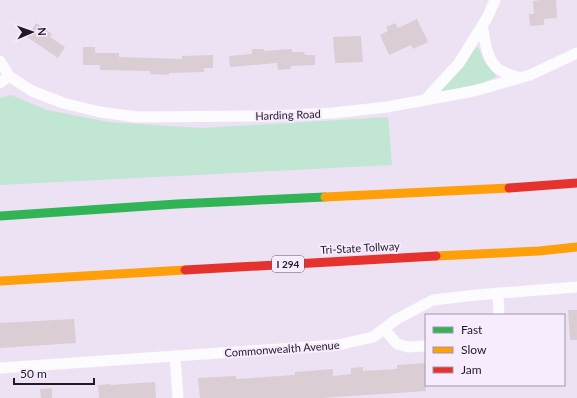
<svg xmlns="http://www.w3.org/2000/svg" width="577" height="398" viewBox="0 0 577 398" font-family="Lato,sans-serif">
  <style>
    .green { fill: #c2e6d4 }
    .building { fill: #dacdd4 }
    .lines { fill: none; stroke-linecap: round; stroke-linejoin: round }
    .street { stroke: #fcfbfd; stroke-width: 11 }
    .fast { stroke: #30b455; stroke-width: 9 }
    .slow { stroke: #ff9f0a; stroke-width: 9 }
    .jam { stroke: #e5322d; stroke-width: 9 }
    .labels { text-anchor: middle; stroke-width: 4; stroke-linejoin: round; paint-order: stroke }
    .shield { fill: #f7ebfe; stroke: #615866; stroke-width: 1 }
    .shield-label { font-size: 10px; font-weight: bold; fill: #211925 }
    .street-label { font-size: 11px; fill: #211925; stroke: #f7ebfe }
  </style>
  <rect width="100%" height="100%" fill="#ede2f3"/>
  <path class="green" d="M477 47 479 48C481 54 483 59 486 64 490 68 496 72 496 77L482 83 443 92 441 90 443 87C452 79 461 70 468 60 471 55 473 50 477 47Z
    M11 95 47 110 109 122 201 128 388 117 392 165 0 185V98Z"/>
  <path class="building" d="M541 0H556L557 18 544 19V25L530 26 529 14H534L533 1Z
    M417 19 428 42 413 49 411 45 389 55 380 35 388 31 386 27 395 23 398 28Z
    M36 23 52 34 50 37 65 47 58 58 27 37Z
    M361 36 363 62 335 63 333 37Z
    M83 47H95V53H119V57L182 59V56L213 55V68H204V72L169 73V75L150 74V71L100 70V65H83Z
    M252 49H264V51L292 49V52H304L305 55H315V65L291 66 290 69 278 70 277 63 230 67 229 56 252 54Z
    M568 310H577V340H570Z
    M74 319 76 343 0 348V323Z
    M426 363V391L321 398H200L198 378 236 376V379L295 375V372L333 369V376L351 374V368L363 367V371L397 369V365Z
    M155 382 156 398H99L98 385 110 384V385Z
    M52 388V398H41L40 389Z"/>
  <g class="lines">
    <path class="street" d="M482 26C485 39 486 58 497 68 503 73 512 75 520 78
      M0 61 9 76
      M0 83 9 76 32 91 63 103 100 112 137 117 270 116 333 113 387 107 474 91 530 75 577 53
      M426 99 459 63 487 18 495 0
      M498 293 499 315
      M384 329 397 344 408 347 426 346
      M175 356 178 398
      M0 368 338 345 373 337 397 319 433 300 476 295 577 287"/>
    <path class="fast" d="M0 216 177 204 325 197"/>
    <path class="slow" d="M325 197 509 188
      M436 256 539 251 577 247
      M0 281 185 270"/>
    <path class="jam" d="M509 188 577 183
      M185 270 436 256"/>
  </g>
  <g class="labels">
    <rect class="shield" x="272" y="256" width="32" height="16" rx="3"/>
    <g class="shield-label">
      <text x="288" y="268">I 294</text>
    </g>
    <g class="street-label">
      <text transform="translate(288 115) rotate(-2)" y="4">Harding Road</text>
      <text transform="translate(360 248) rotate(-3)" y="4">Tri-State Tollway</text>
      <text transform="translate(282 349) rotate(-4)" y="4">Commonwealth Avenue</text>
    </g>
  </g>
  <rect x="425" y="314" width="140" height="72" fill="#f7ebfe" stroke="#a197a7"/>
  <rect x="433" y="327" width="20" height="6" fill="#30b455" stroke="#a197a7"/>
  <text x="461" y="334" font-size="12" fill="#211925">Fast</text>
  <rect x="433" y="347" width="20" height="6" fill="#ff9f0a" stroke="#a197a7"/>
  <text x="461" y="354" font-size="12" fill="#211925">Slow</text>
  <rect x="433" y="367" width="20" height="6" fill="#e5322d" stroke="#a197a7"/>
  <text x="461" y="374" font-size="12" fill="#211925">Jam</text>
  <g transform="translate(32 32) rotate(88)" stroke="#f7ebfe" stroke-width="3" paint-order="stroke">
  <path d="M0-3L7 15L0 10L-7 15Z" fill="#211925"/>
  <text y="-6" font-size="11" font-weight="bold" text-anchor="middle" fill="#211925">N</text>
  </g>
  <path d="M14 378v6h80v-6" fill="none" stroke="#211925" stroke-width="2"/>
  <text x="20" y="378" font-size="12" fill="#211925" stroke="#f7ebfe" stroke-width="3" paint-order="stroke">50 m</text>
</svg>
